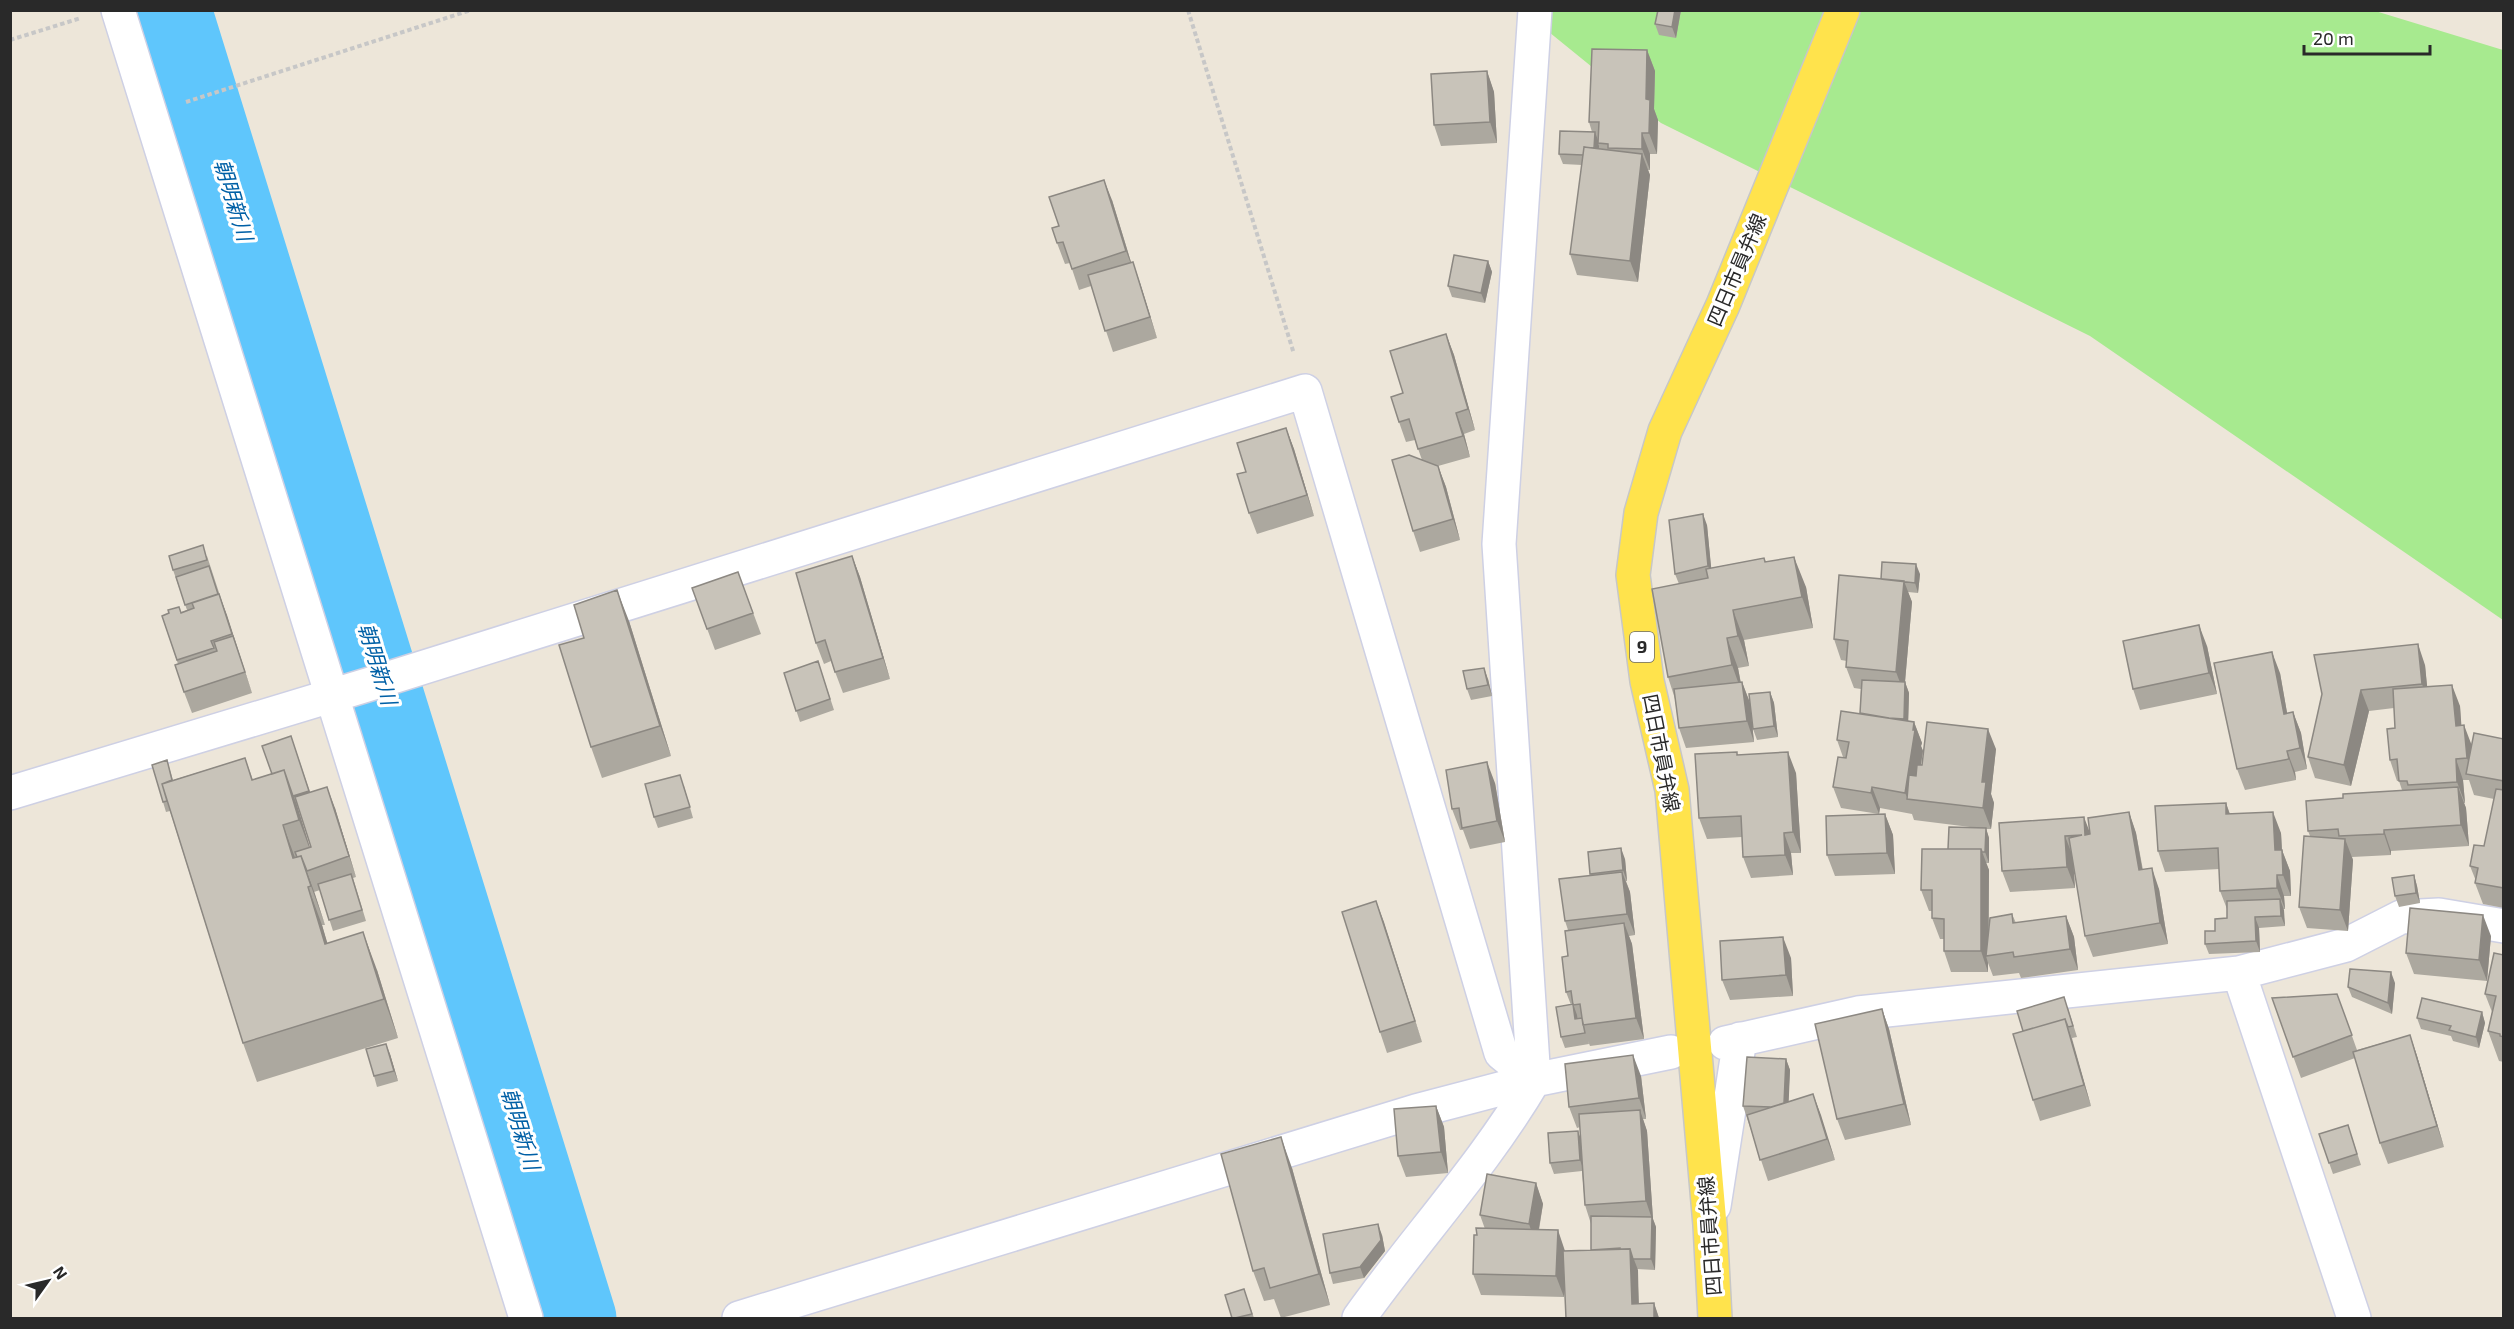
<svg xmlns="http://www.w3.org/2000/svg" width="2514" height="1329" viewBox="0 0 2514 1329" font-family="'Exo 2','Noto Sans JP',sans-serif">
  <style>
    .green { fill: #a7ea8f }
    .lines { fill: none; stroke-linecap: round; stroke-linejoin: round }
    .river { stroke: #5fc6fc; stroke-width: 75 }
    .minor-casing { stroke: #ced0e4; stroke-width: 36 }
    .major-casing { stroke: #c7c7c7; stroke-width: 36 }
    .path { stroke: #c7c7c7; stroke-width: 4; stroke-dasharray: 4.5 3; stroke-linecap: butt }
    .minor { stroke: #fff; stroke-width: 33 }
    .major { stroke: #ffe34c; stroke-width: 33 }
    .wall { fill: #aca89f; fill-rule: evenodd }
    .shaded-wall { fill: #8c8882 }
    .building { fill: #c8c3b9; stroke: #8c8882; stroke-width: 1.5 }
    .labels { text-anchor: middle; stroke-width: 6; stroke-linejoin: round; paint-order: stroke }
    .shield { fill: #fff; stroke: #696969; stroke-width: 1.5 }
    .shield-label { font-size: 18px; font-weight: bold; fill: #292929 }
    .street-label { font-size: 20px; fill: #292929; stroke: #fff }
    .water-label { font-size: 21px; font-style: italic; fill: #0060a6; stroke: #fff }
  </style>
  <rect width="100%" height="100%" fill="#ede6d9"/>
  <path class="green" d="M2372 10 2503 50V620L2090 336 1661 123 1523 11Z"/>
  <g class="lines">
    <path class="river" d="M174 10 579 1318"/>
    <g class="minor-casing">
      <path id="minor" d="M118 10 526 1318
        M10 793 367 685 1305 391 1501 1053 1534 1080
        M2239 973 2354 1318
        M1725 1043 1858 1013 2239 973 2346 945 2401 917 2439 915 2504 926
        M1714 1206 1740 1039
        M739 1318 1416 1111 1534 1080 1671 1052
        M1359 1318C1416 1238 1484 1165 1534 1080L1499 544 1535 10"/>
    </g>
    <g class="major-casing">
      <path id="major" d="M1715 1318 1710 1225 1672 790 1647 681 1633 575 1641 513 1665 431 1723 305 1843 10"/>
    </g>
    <path class="path" d="M1188 10 1294 354
      M10 40 81 18
      M186 102 471 10"/>
    <use href="#minor" class="minor"/>
    <use href="#major" class="major"/>
  </g>
  <path class="wall" d="M1658 10H1681L1676 38 1659 35 1655 24Z
    M1647 50 1655 71 1654 109 1658 120 1657 154H1650V170H1648L1650 175 1638 282 1577 275 1570 254 1582 165 1563 164 1559 154 1592 132 1589 122Z
    M1487 71 1494 92 1497 143 1441 146 1434 125Z
    M1112 200 1131 262 1140 283 1157 338 1113 352 1091 286 1079 290 1070 263 1065 264 1057 243 1059 226Z
    M1488 261 1492 272 1485 303 1452 297 1448 286Z
    M1446 334 1454 355 1475 430 1464 434 1470 457 1438 466 1446 487 1460 540 1420 552 1413 531 1422 460 1415 440 1406 442 1399 422 1403 393Z
    M1286 428 1294 449 1314 516 1257 534 1249 513Z
    M1707 525 1711 568 1764 558 1766 562 1806 587 1813 628 1744 640 1749 666 1738 668 1741 683 1742 682 1750 703 1770 692 1774 703 1778 737 1757 740 1753 729 1751 714 1754 742 1686 748 1679 728 1675 699 1668 677 1679 584 1675 574Z
    M207 556 252 693 192 713 184 692 178 664 162 616 169 613 181 612 187 610 173 570Z
    M852 556 860 577 890 679 843 693 831 661 824 664 816 643Z
    M738 572 761 634 715 650 692 588Z
    M1920 574 1918 593 1908 592 1912 602 1905 682 1909 693 1908 721 1914 722 1922 743 1921 746 1923 751 1921 765 1996 749 1991 794 1994 803 1991 829H1986L1989 838V863H1986L1989 870V928L2012 914 2016 923 2066 916 2074 937 2078 970 2021 978 2019 973 1993 976 1988 963V972H1951L1944 951V939H1940L1932 918V911H1929L1921 890 1948 849 1978 828 1914 820 1912 814 1880 808 1879 814 1841 808 1833 787 1843 757 1837 740 1860 713 1861 689 1854 688 1846 667 1847 661 1841 660 1834 639 1881 579Z
    M629 621 671 756 602 778 591 747 584 638Z
    M2207 646 2217 694 2140 710 2133 689Z
    M818 661 834 710 800 722 784 673Z
    M2425 665 2427 687 2460 706 2461 725 2472 746 2504 739V908L2483 904 2475 883 2476 881 2470 866 2484 846 2494 799 2474 795 2469 780H2463L2465 803H2464L2466 808 2469 846 2391 851V855L2352 857 2353 860 2348 931 2307 928 2299 907 2310 836 2308 831 2343 798 2402 790 2399 781H2397L2390 760 2395 728 2394 708 2369 711 2351 786 2315 778 2308 757 2322 694Z
    M2280 673 2287 713 2293 712 2301 733 2307 769 2295 772 2296 780 2245 790 2237 769Z
    M1488 679 1492 696 1471 700 1467 689Z
    M291 736 310 792 335 808 356 877 353 878 366 921 333 931 320 890 314 892 325 925H322L327 943 377 970 398 1038 257 1082 243 1043 170 811 166 812 163 802 167 760 173 780 245 758 253 780 272 774ZM298 806 311 847H310L297 807Z
    M1738 755 1796 773 1801 853H1791L1793 875 1751 878 1743 857 1742 837 1707 839 1699 818Z
    M1495 783 1505 842 1470 849 1463 830H1460L1452 809Z
    M684 786 693 818 658 828 654 817Z
    M2226 803 2230 814 2281 833 2282 850 2290 871 2291 896H2284L2285 909H2283L2285 926 2259 928 2260 952 2209 954 2205 944 2227 918V909L2220 891 2219 869 2165 872 2158 851Z
    M2129 812 2136 833 2143 870 2159 889 2168 944 2093 957 2085 936 2073 863 2075 888 2010 892 2002 871 1999 823 2090 832Z
    M1885 814 1893 835 1895 874 1835 876 1827 855Z
    M1625 859 1627 881H1626L1630 892 1635 935 1629 936 1632 944 1644 1039 1590 1046 1588 1041 1589 1044 1565 1048 1561 1037 1571 1005 1566 992 1568 930 1565 921 1591 875 1590 874Z
    M2414 875 2417 886 2420 903 2399 907 2395 896Z
    M1376 901 1422 1042 1387 1053 1380 1032Z
    M2491 936 2487 981 2414 974 2406 953Z
    M2504 955V1062L2499 1061 2488 1031 2492 1012 2485 994Z
    M1791 958 1793 996 1730 1000 1722 980Z
    M2395 983 2392 1014 2352 997 2348 987Z
    M2337 994 2357 1050 2410 1035 2417 1056 2444 1147 2388 1164 2380 1143 2355 1058 2301 1078 2272 998Z
    M2068 1008 2077 1037 2072 1038 2091 1106 2040 1121 2033 1100 2023 1031Z
    M1882 1009 1889 1029 1911 1125 1845 1140 1837 1119Z
    M2482 1012 2485 1023 2479 1048 2453 1041 2451 1036 2421 1029 2417 1018Z
    M390 1054 398 1081 377 1087 374 1076Z
    M1786 1059 1790 1070 1788 1102 1813 1094 1835 1160 1768 1181 1743 1106Z
    M1641 1076 1646 1119H1643L1647 1131 1653 1219 1656 1227 1655 1270 1637 1269 1639 1304 1654 1303 1659 1318H1566L1565 1276 1564 1297 1481 1295 1473 1274 1477 1235 1485 1229 1480 1215 1536 1183 1543 1204 1539 1230 1565 1251 1591 1250V1224L1585 1205 1582 1171 1554 1174 1550 1163 1580 1138V1127L1577 1128 1569 1107Z
    M1436 1106 1444 1127 1448 1173 1406 1177 1398 1156Z
    M2348 1125 2361 1165 2333 1174 2319 1134Z
    M1292 1168 1330 1305 1281 1318 1274 1299 1264 1301 1253 1271Z
    M1382 1235 1385 1251 1364 1278 1333 1284 1330 1273Z
    M1244 1289 1254 1318H1232Z"/>
  <path class="shaded-wall" d="M1675 10H1681L1676 38 1672 27Z
    M1647 50 1655 71 1654 109 1658 120 1657 154 1649 133 1646 99Z
    M1487 71 1494 92 1497 143 1490 122Z
    M1595 132 1599 143H1598L1599 146 1598 166 1594 155Z
    M1642 133 1650 154V170L1642 149Z
    M1642 154 1650 175 1638 282 1630 261Z
    M1104 180 1112 200 1134 272 1126 251Z
    M1488 261 1492 272 1485 303 1481 293Z
    M1133 262 1140 283 1157 338 1150 317Z
    M1446 334 1454 355 1475 430 1468 409Z
    M1456 413 1464 434 1470 457 1463 436Z
    M1286 428 1294 449 1314 516 1307 495Z
    M1438 466 1446 487 1460 540 1453 519Z
    M1703 514 1707 525 1712 576 1708 566Z
    M852 556 860 577 890 679 883 658Z
    M1794 557 1806 587 1813 628 1802 597Z
    M1916 564 1920 574 1918 593 1915 583Z
    M1904 581 1912 602 1904 693 1896 672Z
    M617 590 629 621 671 756 660 726Z
    M219 594 227 615 252 693 232 634Z
    M1733 610 1744 640 1749 666 1738 636Z
    M2199 625 2207 646 2217 694 2209 673Z
    M1727 638 1738 668 1743 696 1732 665Z
    M2418 644 2425 665 2429 705 2422 684Z
    M2272 652 2280 673 2291 735 2284 714Z
    M1484 668 1488 679 1492 696 1488 685Z
    M1742 682 1750 703 1754 742 1747 721Z
    M1905 682 1909 693 1908 729 1904 719Z
    M2452 685 2460 706 2463 747 2456 726Z
    M2361 690 2369 711 2351 786 2344 765Z
    M1770 692 1774 703 1778 737 1774 726Z
    M2293 712 2301 733 2307 769 2300 748Z
    M1914 722 1922 743 1921 746 1923 751 1915 800 1908 799 1905 793Z
    M2464 725 2472 746 2473 775 2467 758Z
    M1988 729 1996 749 1991 794 1994 803 1991 829 1983 808 1982 782Z
    M2287 751 2295 772 2296 780 2289 759Z
    M1788 752 1796 773 1801 853 1793 832Z
    M2456 759 2463 780 2465 803 2457 782Z
    M1487 762 1495 783 1505 842 1497 821Z
    M284 770 298 808 313 858 299 820Z
    M327 787 335 808 356 877 349 856Z
    M1872 787 1880 808 1879 814 1871 793Z
    M2458 787 2466 808 2469 846 2461 825Z
    M2226 803 2233 824 2226 814Z
    M2129 812 2136 833 2146 891 2139 870Z
    M2273 812 2281 833 2283 871 2275 850Z
    M1885 814 1893 835 1895 874 1887 853Z
    M2084 817 2092 838 2085 835Z
    M283 825 297 863 293 858Z
    M1986 828 1989 838V863L1985 852Z
    M2384 830 2391 851V855L2384 834Z
    M1784 833 1791 853 1793 875 1785 855Z
    M2065 836 2073 857 2075 888 2067 867Z
    M2345 839 2353 860 2348 931 2340 910Z
    M1621 848 1625 859 1627 881 1623 870Z
    M1981 849 1989 870 1988 955 1986 956 1988 963V972L1981 951Z
    M2282 850 2290 871 2291 896 2283 875Z
    M301 856 315 894 325 925 311 886Z
    M2152 868 2159 889 2168 944 2160 923Z
    M1622 872 1630 892 1635 935 1627 914Z
    M2277 875 2284 896 2285 909 2277 888Z
    M2414 875 2417 886 2420 903 2416 893Z
    M308 887 322 925 339 982 325 944Z
    M2280 899 2284 910 2285 926 2281 916Z
    M1376 901 1384 922 1422 1042 1415 1021Z
    M2483 915 2491 936 2487 981 2479 960Z
    M2066 916 2074 937 2078 970 2070 949Z
    M2255 917 2259 928 2260 952 2256 941Z
    M1624 923 1632 944 1644 1039 1636 1018Z
    M363 932 377 970 398 1038 384 999Z
    M1783 937 1791 958 1793 996 1786 975Z
    M2391 972 2395 983 2392 1014 2388 1003Z
    M1573 1004 1577 1015 1579 1030 1575 1019Z
    M1882 1009 1889 1029 1911 1125 1904 1104Z
    M2482 1012 2485 1023 2479 1048 2476 1037Z
    M2065 1019 2072 1040 2091 1106 2084 1085Z
    M2410 1035 2417 1056 2444 1147 2437 1126Z
    M386 1044 390 1054 398 1081 394 1071Z
    M1633 1055 1641 1076 1646 1119 1639 1098Z
    M1786 1059 1790 1070 1788 1119 1784 1108Z
    M1813 1094 1821 1115 1835 1160 1827 1139Z
    M1436 1106 1444 1127 1448 1173 1441 1152Z
    M1640 1110 1647 1131 1653 1219 1656 1227 1655 1270 1651 1259 1652 1219 1646 1201Z
    M1578 1131 1582 1142 1584 1171 1580 1160Z
    M1281 1137 1292 1168 1330 1305 1319 1274Z
    M1536 1183 1543 1204 1536 1245 1529 1224Z
    M1378 1224 1382 1235 1385 1251 1364 1278 1360 1267Z
    M1558 1230 1565 1251 1564 1297 1556 1276Z
    M1630 1249 1638 1270 1639 1318 1632 1304Z
    M1654 1303 1659 1318H1654Z"/>
  <path class="building" d="M1658 10H1675L1672 27 1655 24Z
    M1592 49 1647 50 1646 99 1650 100 1649 133H1642V149L1608 148V144L1598 143 1599 122H1589Z
    M1487 71 1490 122 1434 125 1431 74Z
    M1560 131 1595 132 1594 148 1584 147 1583 155 1559 154Z
    M1584 147 1642 154 1630 261 1570 254Z
    M1104 180 1126 251 1072 269 1063 242 1057 243 1052 228 1059 226 1049 197Z
    M1454 255 1488 261 1481 293 1448 286Z
    M1133 262 1150 317 1105 331 1088 275Z
    M1446 334 1468 409 1456 413 1463 436 1418 449 1409 419 1399 422 1391 397 1403 393 1390 351Z
    M1286 428 1307 495 1249 513 1237 474 1246 472 1237 443Z
    M1409 455 1438 466 1453 519 1413 531 1392 460Z
    M1703 514 1708 566 1675 574 1669 520Z
    M203 545 207 560 173 570 169 556Z
    M852 556 883 658 835 672 825 640 816 643 796 573Z
    M1794 557 1802 597 1733 610 1738 636 1727 638 1732 665 1668 677 1652 589 1708 578 1706 569 1764 558 1765 562Z
    M1882 562 1916 564 1915 583 1881 579Z
    M209 566 218 594 185 605 176 577Z
    M738 572 753 613 707 629 692 588Z
    M1839 575 1904 581 1896 672 1846 667 1848 641 1834 639Z
    M617 590 660 726 591 747 559 645 584 638 574 605Z
    M219 594 232 634 211 641 214 648 177 660 162 616 169 613 168 610 179 607 181 613 194 608 192 603Z
    M2199 625 2209 673 2133 689 2123 641Z
    M233 636 245 672 184 692 175 665 217 651 214 642Z
    M2418 644 2422 684 2361 690 2344 765 2308 757 2322 694 2314 655Z
    M2272 652 2284 714 2293 712 2300 748 2287 751 2289 759 2237 769 2214 663Z
    M818 661 830 699 796 711 784 673Z
    M1484 668 1488 685 1467 689 1463 671Z
    M1862 680 1905 682 1904 719 1889 718 1860 713Z
    M1742 682 1747 721 1679 728 1674 689Z
    M2452 685 2456 726 2464 725 2467 758 2456 759 2457 782 2408 785 2407 781H2399L2397 759 2390 760 2387 729 2395 728 2393 689Z
    M1770 692 1774 726 1753 729 1749 694Z
    M1841 711 1914 722 1913 730H1915L1905 793 1872 787 1871 793 1833 787 1838 757 1846 758 1849 742 1837 740Z
    M1927 722 1988 729 1982 782H1986L1983 808 1907 799 1909 775 1916 776 1917 765H1922Z
    M2474 733 2504 739V781L2466 774Z
    M291 736 309 791 293 796 284 770 272 774 262 746Z
    M1737 752V755L1788 752 1793 832 1784 833 1785 855 1743 857 1741 816 1699 818 1695 754Z
    M245 758 252 780 284 770 299 820 283 825 293 858 301 856 311 886 308 887 325 944 363 932 384 999 243 1043 162 784Z
    M167 760 172 780 162 784 167 801 163 802 152 765Z
    M1487 762 1497 821 1462 828 1459 808 1452 809 1446 770Z
    M680 775 690 807 654 817 645 784Z
    M327 787 349 856 307 871 301 856 297 857 295 852 311 847 295 797Z
    M2458 787 2461 825 2384 830V834L2339 836 2338 829 2308 831 2306 801 2343 798V794Z
    M2496 789 2504 790V888L2475 883 2478 868 2470 866 2474 845 2484 846Z
    M2226 803V814L2273 812 2275 850H2282L2283 875H2277V888L2220 891 2218 848 2158 851 2155 806Z
    M2129 812 2139 870 2152 868 2160 923 2085 936 2069 838 2082 835 2065 836 2067 867 2002 871 1999 823 2084 817 2085 835 2090 834 2088 818Z
    M1885 814 1887 853 1827 855 1826 816Z
    M1949 827 1986 828 1985 852H1982L1981 849H1948Z
    M2304 836 2345 839 2340 910 2299 907Z
    M1621 848 1623 870 1590 874 1588 852Z
    M1922 849H1981V951H1944V919L1932 918V890H1921Z
    M1622 872 1627 914 1565 921 1559 879Z
    M351 874 362 910 329 920 318 884Z
    M2414 875 2416 893 2395 896 2392 878Z
    M2280 899 2281 916 2255 917 2256 941 2205 944V931H2215V919L2227 918V901Z
    M1376 901 1415 1021 1380 1032 1342 912Z
    M2410 908 2483 915 2479 960 2406 953Z
    M2012 914 2013 923 2066 916 2070 949 2014 957 2013 952 1986 956 1990 918Z
    M1624 923 1636 1018 1583 1025 1580 1004 1573 1005 1571 991 1566 992 1562 957 1568 956 1565 931Z
    M1783 937 1786 975 1722 980 1720 941Z
    M2494 953 2504 955V1037L2500 1036V1034L2488 1031 2496 996 2485 994Z
    M2350 969 2391 972 2388 1003 2348 987Z
    M2337 994 2352 1035 2293 1057 2272 998Z
    M2064 997 2073 1026 2068 1027 2065 1019 2023 1031 2017 1011Z
    M2422 998 2482 1012 2476 1037 2449 1030 2451 1026 2417 1018Z
    M1573 1004 1575 1019 1582 1018 1585 1033 1561 1037 1556 1007Z
    M1882 1009 1904 1104 1837 1119 1815 1024Z
    M2065 1019 2084 1085 2033 1100 2013 1034Z
    M2410 1035 2437 1126 2380 1143 2353 1052Z
    M386 1044 394 1071 374 1076 366 1049Z
    M1633 1055 1639 1098 1569 1107 1565 1064Z
    M1747 1057 1786 1059 1784 1103 1771 1107 1743 1106Z
    M1813 1094 1827 1139 1760 1160 1747 1115Z
    M1436 1106 1441 1152 1398 1156 1394 1109Z
    M1640 1110 1646 1201 1585 1205 1579 1114Z
    M2348 1125 2357 1154 2329 1163 2319 1134Z
    M1578 1131 1580 1160 1550 1163 1548 1133Z
    M1281 1137 1319 1274 1270 1288 1264 1268 1253 1271 1221 1154Z
    M1487 1174 1536 1183 1529 1224 1480 1215Z
    M1591 1216 1652 1217 1651 1259H1633L1630 1249H1620V1248L1591 1250Z
    M1378 1224 1381 1240 1360 1267 1330 1273 1323 1234Z
    M1476 1228 1558 1230 1556 1276 1473 1274 1474 1235H1477Z
    M1630 1249 1632 1304 1654 1303V1318H1566L1563 1251Z
    M1244 1289 1252 1314 1235 1318H1232L1225 1295Z"/>
  <g class="labels">
    <rect class="shield" x="1630" y="632" width="24" height="30" rx="4.5"/>
    <g class="shield-label">
      <text x="1642" y="653">9</text>
    </g>
    <g class="street-label">
      <text transform="translate(1737 270) rotate(-67)" y="7">四日市員弁線</text>
      <text transform="translate(1661 753) rotate(79)" y="7">四日市員弁線</text>
      <text transform="translate(1710 1236) rotate(-94)" y="7">四日市員弁線</text>
    </g>
    <g class="water-label">
      <text transform="translate(233 200) rotate(73)" y="7">朝明新川</text>
      <text transform="translate(377 664) rotate(73)" y="7">朝明新川</text>
      <text transform="translate(520 1129) rotate(73)" y="7">朝明新川</text>
    </g>
  </g>
  <rect width="2514" height="1329" fill="none" stroke="#292929" stroke-width="24"/>
  <g transform="translate(48 1281) rotate(56)" stroke="#ffffff" stroke-width="4.5" paint-order="stroke">
  <path d="M0-4.5L10 22L0 15L-10 22Z" fill="#292929"/>
  <text y="-9" font-size="16" font-weight="bold" text-anchor="middle" fill="#292929">N</text>
  </g>
  <path d="M2304 45v9h126v-9" fill="none" stroke="#292929" stroke-width="3"/>
  <text x="2313" y="45" font-size="18" fill="#292929" stroke="#ffffff" stroke-width="4.5" paint-order="stroke">20 m</text>
</svg>
